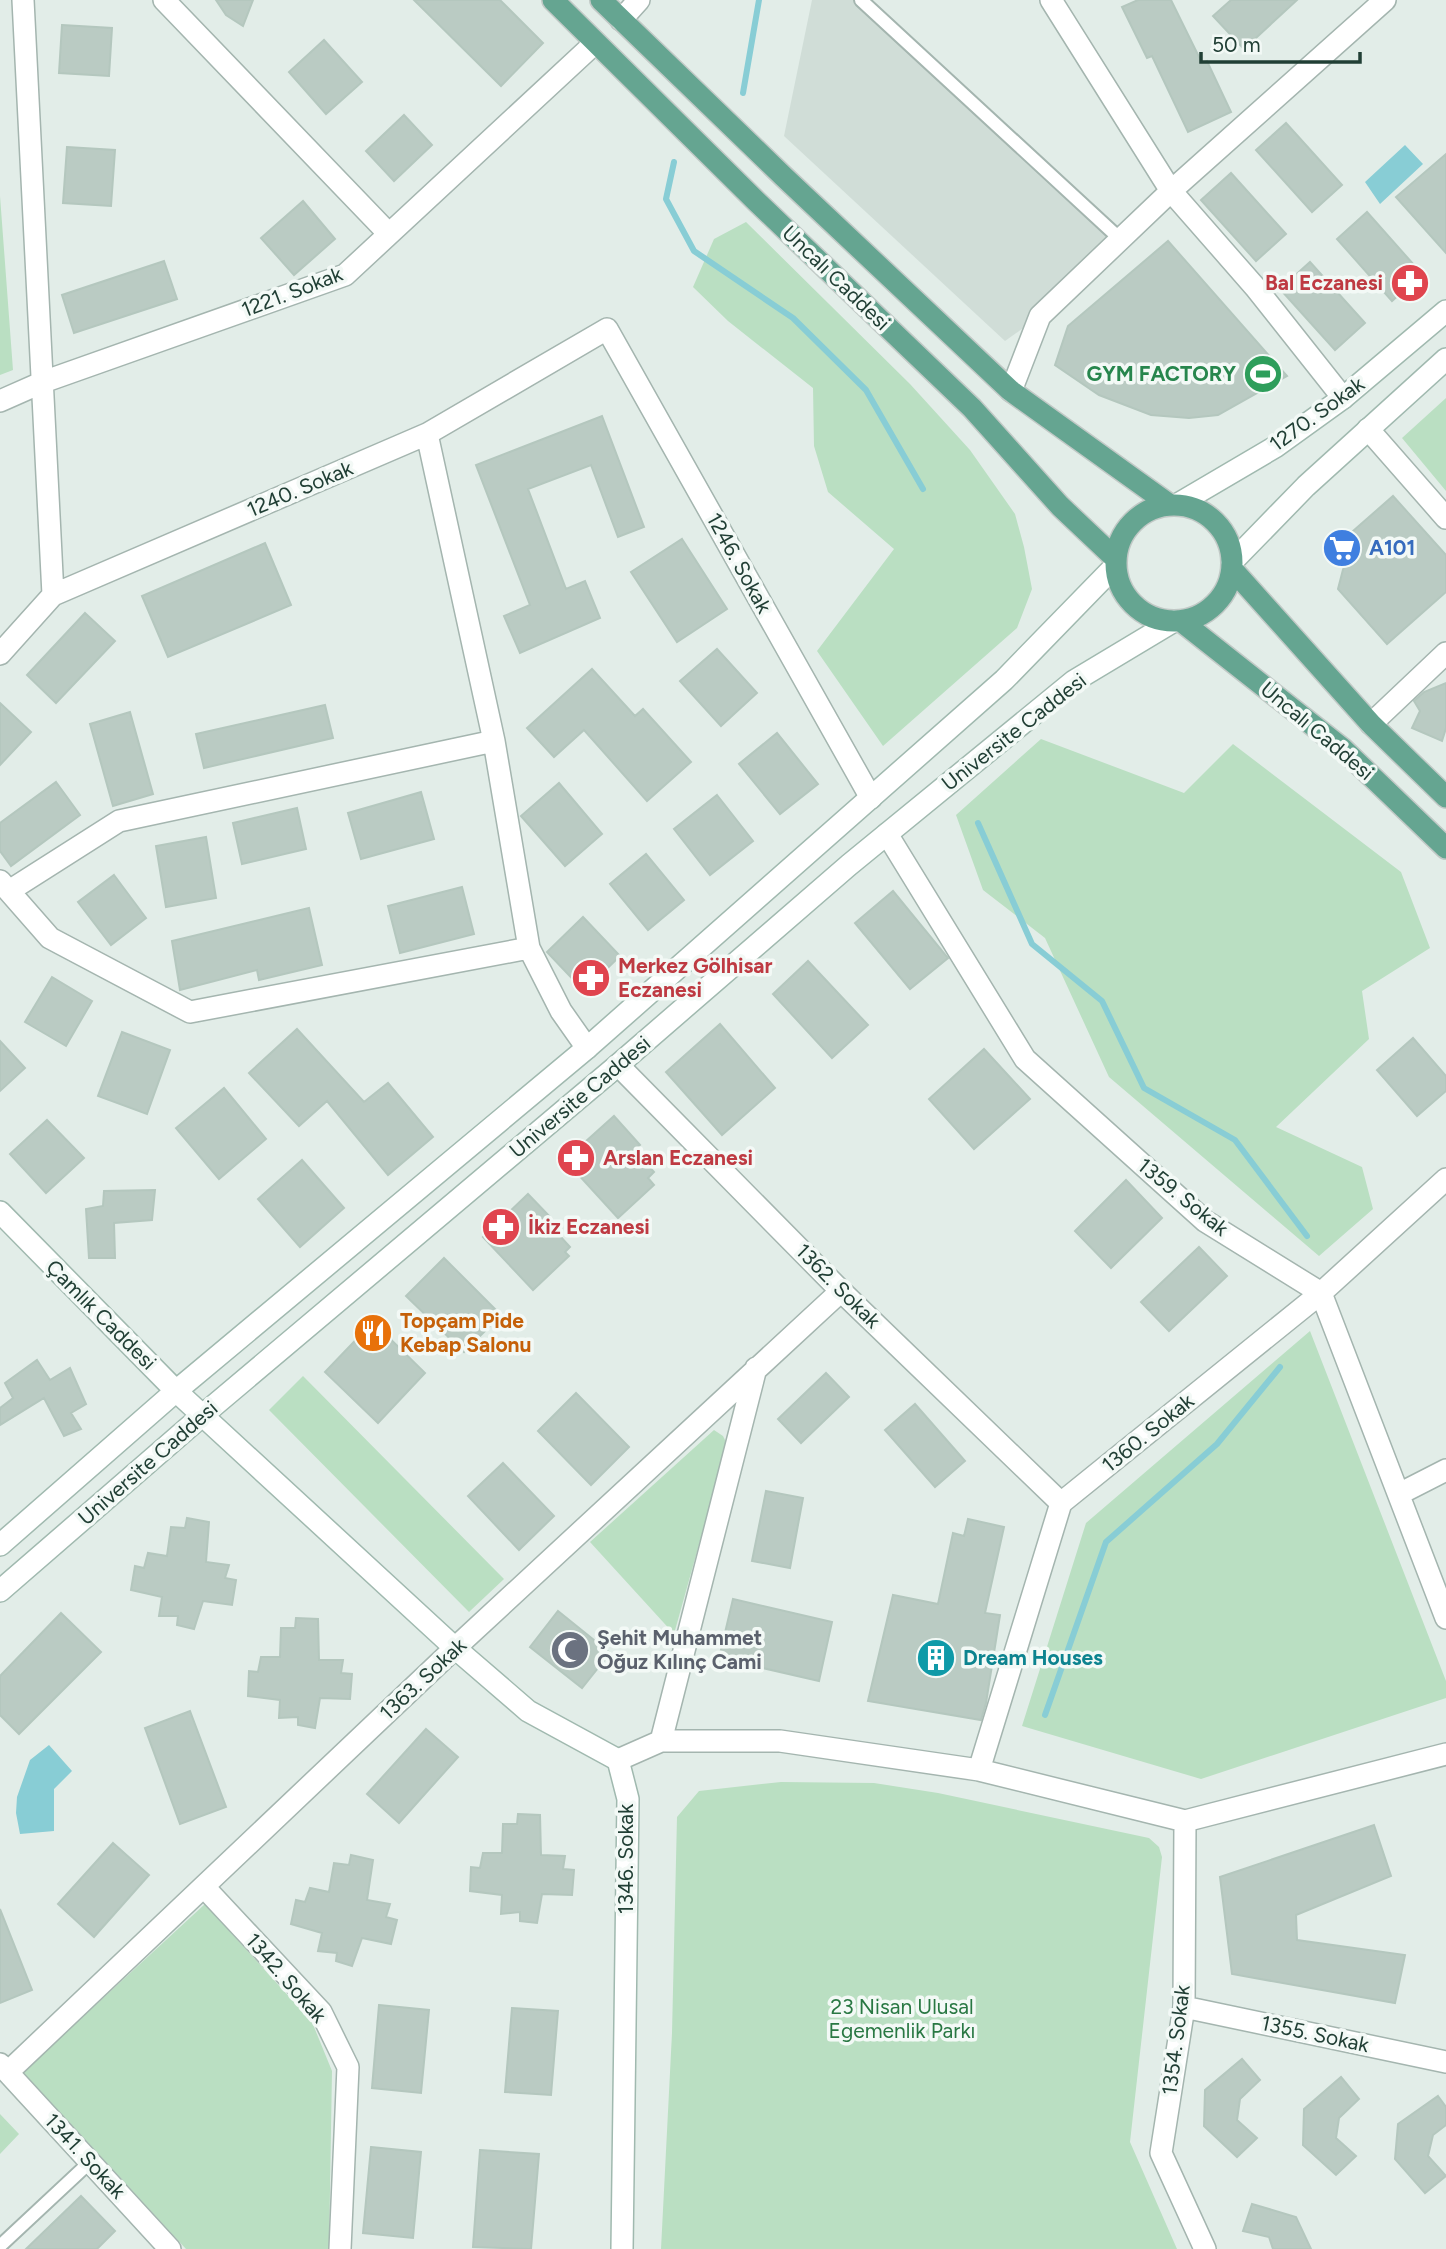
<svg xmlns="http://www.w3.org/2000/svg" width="1446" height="2249" viewBox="0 0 1446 2249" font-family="Figtree,sans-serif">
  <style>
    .built { fill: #d0ddd7 }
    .green { fill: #badfc2 }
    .water { fill: #88cdd5 }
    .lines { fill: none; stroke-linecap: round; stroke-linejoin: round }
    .stream { stroke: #88cdd5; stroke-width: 6 }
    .building { fill: #bacbc3; stroke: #b4c7be; stroke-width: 2 }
    .lane-casing { stroke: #a4b5af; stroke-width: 16 }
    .street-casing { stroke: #a4b5af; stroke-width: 24 }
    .secondary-casing { stroke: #a0b9af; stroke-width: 24 }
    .primary-casing { stroke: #c1c9c6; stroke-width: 24 }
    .lane { stroke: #fff; stroke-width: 12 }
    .street { stroke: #fff; stroke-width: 21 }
    .secondary { stroke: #fff; stroke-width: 21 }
    .primary { stroke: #65a591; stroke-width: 21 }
    .labels { text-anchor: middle; stroke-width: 7; stroke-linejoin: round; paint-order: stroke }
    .street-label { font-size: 21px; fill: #213f35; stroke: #f3f9f6 }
    .health-label { font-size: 21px; font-weight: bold; fill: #be3a42; stroke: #f3f9f6; text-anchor: start }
    .leisure-label { font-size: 21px; font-weight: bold; fill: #27864d; stroke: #f3f9f6; text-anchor: end }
    .shop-label { font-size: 21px; font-weight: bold; fill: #366cbe; stroke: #f3f9f6; text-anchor: start }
    .food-label { font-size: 21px; font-weight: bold; fill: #c56008; stroke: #f3f9f6; text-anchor: start }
    .worship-label { font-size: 21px; font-weight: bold; fill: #5b616d; stroke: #f3f9f6; text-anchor: start }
    .culture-label { font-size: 21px; font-weight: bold; fill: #0d838f; stroke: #f3f9f6; text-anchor: start }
    .park-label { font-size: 21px; fill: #297843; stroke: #f3f9f6 }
  </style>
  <rect width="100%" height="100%" fill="#e2ede8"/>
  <path class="built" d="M812 0H857L1116 242 1040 316 1005 341 784 136Z"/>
  <path class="green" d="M0 196 13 370 0 375Z
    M746 222 910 384 970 450 1015 514 1024 547 1032 589 1017 628 883 746 817 651 894 549 828 492 814 446 813 388 728 321 693 287 714 239Z
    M1446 398V491L1402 438Z
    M1041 739 1184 793 1233 744 1401 872 1430 948 1362 991 1369 1039 1276 1127 1362 1167 1373 1209 1319 1256 1109 1077 1045 938 983 890 956 815Z
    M1310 1331 1446 1681V1698L1201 1779 1022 1726 1086 1523Z
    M303 1376 504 1579 469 1612 269 1410Z
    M714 1430 723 1436 727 1444 674 1634 590 1542Z
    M781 1782 874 1783 938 1793 1149 1838 1159 1847 1162 1857 1130 2142 1177 2249H661L672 2033 677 1817 699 1791Z
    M205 1904 312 2022 332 2071 329 2249H186L23 2072Z
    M0 2114 19 2134 0 2154Z"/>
  <path class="water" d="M1405 145 1423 164 1380 204 1365 182Z
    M49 1745 72 1771 54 1789V1831L20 1834 16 1813 17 1797 30 1760Z"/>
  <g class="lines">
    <path class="stream" d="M743 93 759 0
      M674 162 666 199 694 251 793 318 866 390 923 489
      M978 823 1032 944 1102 1001 1144 1088 1235 1140 1307 1236
      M1045 1715 1106 1542 1217 1444 1280 1367"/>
  </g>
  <path class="building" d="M216 0H253L243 26 226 15Z
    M414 0H500L543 43 501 86Z
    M1138 0H1171L1202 63 1207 61 1231 112 1188 132 1152 56 1147 58 1122 7Z
    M1231 0H1297L1244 49 1213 16Z
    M62 25 112 28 109 76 59 73Z
    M324 40 362 82 326 114 289 72Z
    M404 115 432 145 394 181 366 151Z
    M1286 123 1342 185 1312 212 1256 150Z
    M67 147 115 150 111 206 63 203Z
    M1446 154V253L1396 197Z
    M1231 173 1286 234 1256 261 1201 200Z
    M303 201 335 239 294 275 261 238Z
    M1367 212 1422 274 1392 301 1337 239Z
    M1168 241 1287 376 1218 415 1189 418 1151 415 1099 395 1055 365 1068 326Z
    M164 261 177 299 74 333 62 295Z
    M1310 262 1365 323 1335 350 1280 289Z
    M602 416 644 527 618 537 591 465 528 489 566 589 585 581 600 618 520 653 504 616 530 605 476 465Z
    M1393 496 1446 555V592L1387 644 1338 589 1353 531Z
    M682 539 727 609 677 642 631 572Z
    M265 543 291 605 168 657 142 596Z
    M85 613 115 641 56 703 27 675Z
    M717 649 757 693 721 726 680 681Z
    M592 669 635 716 643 709 691 762 647 801 584 730 554 757 527 728Z
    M1446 683V728L1442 741 1412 728 1420 711 1414 701 1424 692Z
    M0 703 31 732 0 765Z
    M325 705 333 738 204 768 196 734Z
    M130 712 153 794 113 806 90 724Z
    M777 733 818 784 780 814 739 764Z
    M56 782 80 815 11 866 0 851V823Z
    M559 783 602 834 565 866 521 816Z
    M421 792 434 839 361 859 348 813Z
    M717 795 753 841 710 875 674 829Z
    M297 808 306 849 242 864 233 823Z
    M206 837 216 898 166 907 156 846Z
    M646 854 684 900 648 930 610 884Z
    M114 875 146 918 111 945 78 902Z
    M462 887 474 934 400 953 388 906Z
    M893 891 948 958 910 989 855 923Z
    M309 908 322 965 259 980 257 970 180 990 172 941Z
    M583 917 620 956 584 991 547 952Z
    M808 961 868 1025 832 1058 773 994Z
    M52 977 92 1001 66 1046 25 1022Z
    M720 1024 775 1088 722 1135 666 1072Z
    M297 1029 364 1102 388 1083 433 1137 388 1175 327 1101 299 1126 249 1073Z
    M122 1032 170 1050 147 1114 98 1096Z
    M1413 1038 1446 1076V1091L1417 1116 1377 1070Z
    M0 1041 25 1068 0 1091Z
    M984 1049 1030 1099 974 1149 929 1099Z
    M224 1088 266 1139 219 1179 176 1128Z
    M614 1116 640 1145 634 1150 654 1172 648 1178 654 1185 618 1218 565 1160Z
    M47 1120 84 1158 46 1193 10 1154Z
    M302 1160 344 1208 300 1247 258 1199Z
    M1126 1180 1162 1218 1111 1268 1075 1231Z
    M155 1190 152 1220 114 1223 115 1258H89L86 1209 103 1206 104 1191Z
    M528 1194 551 1218 548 1223 570 1247 565 1252 569 1256 533 1290 483 1237Z
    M1199 1247 1227 1276 1169 1331 1141 1302Z
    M444 1258 501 1315 464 1352 406 1296Z
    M373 1322 425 1373 378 1423 325 1372Z
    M37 1360 50 1380 70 1368 86 1404 71 1413 81 1429 64 1436 44 1398 0 1425V1408L13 1398 5 1383Z
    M826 1373 849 1397 801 1443 778 1419Z
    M576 1393 629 1447 591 1485 538 1431Z
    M915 1404 965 1461 935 1487 885 1430Z
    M503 1463 554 1516 519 1550 468 1496Z
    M766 1491 803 1498 790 1568 752 1561Z
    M187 1518 209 1522 206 1562 229 1565 225 1578 236 1580 232 1605 203 1601 194 1629 177 1625 178 1616H159L162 1597 131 1590 135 1566 144 1568 148 1553 167 1556 171 1527 185 1528Z
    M968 1519 1004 1527 985 1613 1000 1615 986 1703 981 1720 868 1701 893 1595 938 1604 953 1533 964 1536Z
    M733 1599 832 1622 819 1681 719 1658Z
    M558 1611 610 1653 582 1688 530 1647Z
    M61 1613 101 1652 19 1734 0 1715V1676Z
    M296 1618 318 1619 319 1660H343L341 1673 352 1674 350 1699 320 1698 315 1728 298 1725V1717L279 1718 280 1700 248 1696 249 1671 258 1672 261 1657H280L281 1628H295Z
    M190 1711 226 1807 180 1824 145 1728Z
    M426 1729 458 1757 399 1823 367 1794Z
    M518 1814 540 1815 541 1855 565 1856 563 1869 574 1870 572 1895 542 1894 537 1923 520 1921V1912L501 1914 502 1895 470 1891 471 1867 480 1868 483 1853H502L503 1824H517Z
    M1374 1825 1391 1876 1296 1915 1297 1940 1405 1955 1395 2003 1232 1974 1220 1877Z
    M113 1843 149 1875 94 1937 58 1904Z
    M351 1855 373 1860 367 1900 390 1904 386 1917 397 1920 391 1944 362 1938 352 1966 336 1961 337 1953 318 1951 322 1933 291 1924 296 1900 305 1902 310 1888 329 1892 334 1863 349 1865Z
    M0 1909 32 1990 0 2003Z
    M379 2005 429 2010 421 2093 372 2088Z
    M512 2008 558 2011 551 2095 505 2092Z
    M1242 2059 1260 2080 1240 2099 1237 2120 1257 2138 1237 2157 1204 2126 1205 2090Z
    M1341 2077 1359 2099 1339 2118 1336 2138 1356 2156 1336 2175 1303 2145 1304 2109Z
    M1438 2096 1446 2107V2125L1433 2135 1428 2156 1446 2176 1425 2193 1395 2159 1398 2124Z
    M371 2147 421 2152 413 2238 363 2233Z
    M480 2150 539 2154 531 2249 473 2247Z
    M81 2196 115 2231 97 2249H26Z
    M1252 2204 1296 2217 1311 2249H1273L1269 2237 1243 2231Z"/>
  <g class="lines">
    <g class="lane-casing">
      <path id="lane" d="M861 0 1119 238
        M0 2246 90 2162"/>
    </g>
    <g class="street-casing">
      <path id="street" d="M23 0 53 595
        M164 0 389 234
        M1051 0 1171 191 1255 287 1343 398
        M621 20 639 0
        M1011 391 1040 316 1171 191 1385 0
        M0 401 43 382 345 275 595 43
        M1368 429 1446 518
        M427 434 494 741 529 948 561 1011 587 1048
        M0 654 53 595 427 434 607 329 871 798
        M1371 724 1446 653
        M887 834 1025 1059 1205 1221 1321 1293 1446 1618
        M0 881 50 938 190 1012 529 948
        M9 891 119 821 494 741
        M618 1065 841 1291 1061 1503
        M1399 1494 1446 1470
        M661 1741 756 1368
        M618 1760 661 1741H780L979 1770 1185 1821 1446 1754
        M979 1770 1061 1503 1321 1293 1446 1179
        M1185 1821 1184 2007 1161 2153 1205 2249
        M204 1887 321 2012 348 2067 340 2249
        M1184 2007 1446 2062
        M0 2064 170 2249
        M8 2072 455 1648 841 1291"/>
    </g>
    <g class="secondary-casing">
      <path id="secondary" d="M1178 504 1275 447 1343 398 1446 311
        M1232 562 1306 486 1446 359
        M0 1212 176 1391 455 1648 528 1711 618 1760 628 1799 622 2249
        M0 1545 176 1391 587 1048 1004 680 1115 566
        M0 1591 204 1414 618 1065 849 865 1074 681 1174 621"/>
    </g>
    <g class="primary-casing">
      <path id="primary" d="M553 0 756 201 972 408 1060 506 1116 559
        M601 0 783 176 1011 391 1170 505
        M1116 563a58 58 0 1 1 116 0a58 58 0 1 1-116 0Z
        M1232 569 1371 724 1446 797
        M1181 621 1343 749 1446 848"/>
    </g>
    <use href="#lane" class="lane"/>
    <use href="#street" class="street"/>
    <use href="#secondary" class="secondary"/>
    <use href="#primary" class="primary"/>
  </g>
  <defs>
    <g id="pharmacy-disc" transform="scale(2.0125)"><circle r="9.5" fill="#e0444e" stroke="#f3f9f6"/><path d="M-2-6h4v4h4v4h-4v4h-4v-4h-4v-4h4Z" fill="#fff"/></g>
    <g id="stadium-disc" transform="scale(2.0125)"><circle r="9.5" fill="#2e9e5b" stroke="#f3f9f6"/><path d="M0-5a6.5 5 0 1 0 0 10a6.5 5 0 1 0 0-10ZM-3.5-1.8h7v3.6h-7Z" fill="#fff"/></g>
    <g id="supermarket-disc" transform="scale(2.0125)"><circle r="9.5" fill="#3f7fe0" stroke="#f3f9f6"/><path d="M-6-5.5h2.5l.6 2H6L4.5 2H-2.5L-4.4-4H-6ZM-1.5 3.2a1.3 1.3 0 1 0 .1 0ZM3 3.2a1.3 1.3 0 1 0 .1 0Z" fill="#fff"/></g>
    <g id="restaurant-disc" transform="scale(2.0125)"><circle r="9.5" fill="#e8710a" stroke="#f3f9f6"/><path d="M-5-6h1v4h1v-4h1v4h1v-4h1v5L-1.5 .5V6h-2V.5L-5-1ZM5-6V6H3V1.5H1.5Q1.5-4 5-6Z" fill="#fff"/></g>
    <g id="mosque-disc" transform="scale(2.0125)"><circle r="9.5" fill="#6b7280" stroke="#f3f9f6"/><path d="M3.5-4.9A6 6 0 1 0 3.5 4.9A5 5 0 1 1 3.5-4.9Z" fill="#fff"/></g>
    <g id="building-disc" transform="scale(2.0125)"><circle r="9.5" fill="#0f9aa8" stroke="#f3f9f6"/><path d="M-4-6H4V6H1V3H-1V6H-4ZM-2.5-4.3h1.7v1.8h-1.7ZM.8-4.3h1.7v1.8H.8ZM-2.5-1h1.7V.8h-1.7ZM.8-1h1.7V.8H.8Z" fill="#fff"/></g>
  </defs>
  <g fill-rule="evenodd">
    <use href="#pharmacy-disc" x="1410" y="283"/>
    <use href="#stadium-disc" x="1263" y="374"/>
    <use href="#supermarket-disc" x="1342" y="548"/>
    <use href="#pharmacy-disc" x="591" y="978"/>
    <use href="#pharmacy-disc" x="576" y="1158"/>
    <use href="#pharmacy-disc" x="501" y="1227"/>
    <use href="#restaurant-disc" x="373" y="1333"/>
    <use href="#mosque-disc" x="570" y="1650"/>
    <use href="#building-disc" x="936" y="1658"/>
  </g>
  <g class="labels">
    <g class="street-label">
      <text transform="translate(836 278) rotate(44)" y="7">Uncalı Caddesi</text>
      <text transform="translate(292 292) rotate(-21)" y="7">1221. Sokak</text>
      <text transform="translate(1317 414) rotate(-36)" y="7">1270. Sokak</text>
      <text transform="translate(300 489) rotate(-23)" y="7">1240. Sokak</text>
      <text transform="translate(739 563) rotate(61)" y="7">1246. Sokak</text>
      <text transform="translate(1317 731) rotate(40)" y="7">Uncalı Caddesi</text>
      <text transform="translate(1014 732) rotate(-38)" y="7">Universite Caddesi</text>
      <text transform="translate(580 1097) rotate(-40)" y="7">Universite Caddesi</text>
      <text transform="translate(1183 1197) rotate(39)" y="7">1359. Sokak</text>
      <text transform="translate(838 1286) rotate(45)" y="7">1362. Sokak</text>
      <text transform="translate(101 1315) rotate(45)" y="7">Çamlık Caddesi</text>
      <text transform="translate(1148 1433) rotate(-39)" y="7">1360. Sokak</text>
      <text transform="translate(148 1463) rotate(-41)" y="7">Universite Caddesi</text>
      <text transform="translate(423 1679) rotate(-43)" y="7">1363. Sokak</text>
      <text transform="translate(626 1859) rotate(-90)" y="7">1346. Sokak</text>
      <text transform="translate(286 1978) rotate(49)" y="7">1342. Sokak</text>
      <text transform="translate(1315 2034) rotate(12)" y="7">1355. Sokak</text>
      <text transform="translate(1176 2040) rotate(-83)" y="7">1354. Sokak</text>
      <text transform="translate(85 2156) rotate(47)" y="7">1341. Sokak</text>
    </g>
    <g class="health-label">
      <text x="1383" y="290" text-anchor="end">Bal Eczanesi</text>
      <text x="618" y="973">Merkez Gölhisar<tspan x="618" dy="24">Eczanesi</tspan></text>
      <text x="603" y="1165">Arslan Eczanesi</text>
      <text x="528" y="1234">İkiz Eczanesi</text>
    </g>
    <g class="leisure-label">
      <text x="1236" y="381">GYM FACTORY</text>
    </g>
    <g class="shop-label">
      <text x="1369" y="555">A101</text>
    </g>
    <g class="food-label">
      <text x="400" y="1328">Topçam Pide<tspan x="400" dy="24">Kebap Salonu</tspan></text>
    </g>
    <g class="worship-label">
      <text x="597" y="1645">Şehit Muhammet<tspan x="597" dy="24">Oğuz Kılınç Cami</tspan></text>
    </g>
    <g class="culture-label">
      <text x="963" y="1665">Dream Houses</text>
    </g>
    <g class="park-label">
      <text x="902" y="2014">23 Nisan Ulusal<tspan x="902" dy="24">Egemenlik Parkı</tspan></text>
    </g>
  </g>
  <path d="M1201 52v10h159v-10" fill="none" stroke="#213f35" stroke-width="3.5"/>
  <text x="1212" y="52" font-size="21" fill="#213f35" stroke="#f3f9f6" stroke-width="5" paint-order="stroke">50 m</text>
</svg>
